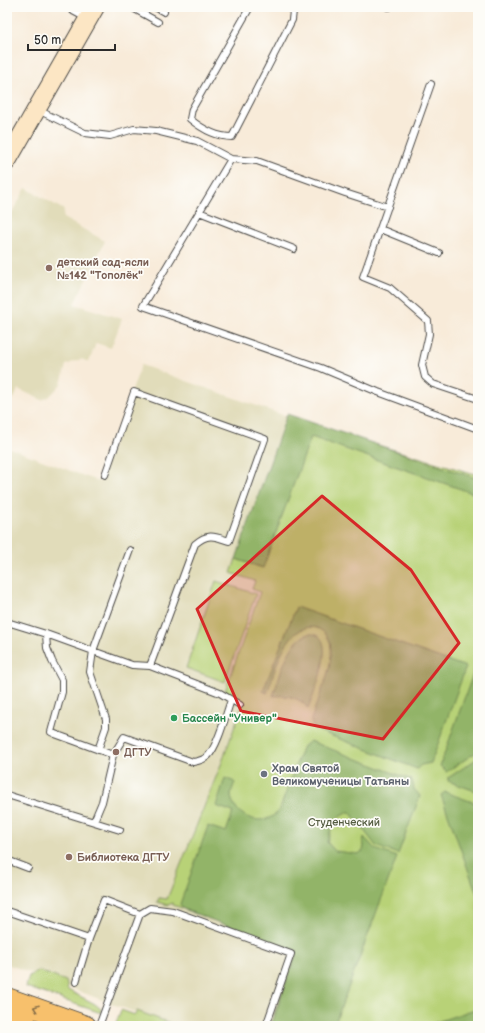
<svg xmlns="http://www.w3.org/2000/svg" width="485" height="1033" viewBox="0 0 485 1033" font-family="'Balsamiq Sans',sans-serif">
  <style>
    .built { fill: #e1dcba }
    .green { fill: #b8d277; stroke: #727e51 }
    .forest { fill: #92b468; stroke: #5e704a }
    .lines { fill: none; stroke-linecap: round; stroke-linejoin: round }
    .service-casing { stroke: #4a4845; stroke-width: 8 }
    .tertiary-casing { stroke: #4a4845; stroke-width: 18 }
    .secondary-casing { stroke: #4a4845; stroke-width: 20 }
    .primary-casing { stroke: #4a4845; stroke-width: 22 }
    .service { stroke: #fff; stroke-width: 6 }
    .tertiary { stroke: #fff; stroke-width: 16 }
    .secondary { stroke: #fce6c4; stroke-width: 18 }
    .primary { stroke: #f7c06c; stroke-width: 20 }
    .oneway { stroke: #876e48 }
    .marked { fill: #d62828; fill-opacity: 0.2; stroke: #d62828; stroke-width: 3; stroke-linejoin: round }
    .education-dot { fill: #8d6e63; stroke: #fdfcf7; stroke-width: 1.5 }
    .leisure-dot { fill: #2e9e5b; stroke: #fdfcf7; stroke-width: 1.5 }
    .worship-dot { fill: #6b7280; stroke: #fdfcf7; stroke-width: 1.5 }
    .labels { text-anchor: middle; stroke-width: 3.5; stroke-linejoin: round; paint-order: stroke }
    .education-label { font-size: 11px; font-weight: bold; fill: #785e54; stroke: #fdfcf7; text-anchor: start }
    .leisure-label { font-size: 11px; font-weight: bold; fill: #27864d; stroke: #fdfcf7; text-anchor: start }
    .worship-label { font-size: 11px; font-weight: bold; fill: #5b616d; stroke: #fdfcf7; text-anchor: start }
    .park-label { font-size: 11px; fill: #555d42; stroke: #fdfcf7 }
  </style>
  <rect width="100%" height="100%" fill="#fdfcf7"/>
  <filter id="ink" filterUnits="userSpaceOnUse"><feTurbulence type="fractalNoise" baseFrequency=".025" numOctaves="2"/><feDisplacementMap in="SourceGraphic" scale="8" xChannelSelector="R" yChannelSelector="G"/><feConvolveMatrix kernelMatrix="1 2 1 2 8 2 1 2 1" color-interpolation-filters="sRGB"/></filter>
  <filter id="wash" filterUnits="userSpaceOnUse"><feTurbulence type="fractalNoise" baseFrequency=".012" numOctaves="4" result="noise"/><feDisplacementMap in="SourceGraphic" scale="16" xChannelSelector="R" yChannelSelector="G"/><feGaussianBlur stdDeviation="0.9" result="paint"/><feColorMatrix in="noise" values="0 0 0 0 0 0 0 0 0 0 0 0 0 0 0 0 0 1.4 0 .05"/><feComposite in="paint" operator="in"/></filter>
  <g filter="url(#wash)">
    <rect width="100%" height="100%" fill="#f8ebd9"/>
    <path class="built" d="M26 188 64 210 63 218 105 241 74 304 122 319 111 348 96 343 89 362 81 359 66 365 61 384 50 396 42 400 18 389 14 399 7 396V222Z
      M141 365 311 425 252 588 278 600 173 905 296 949 270 1026H171L7 964V447L100 482Z"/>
    <path class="green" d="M311 425 478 475V1026H270L296 949 173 905V903L168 905 157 902 159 898 167 899 222 762 243 703 225 691 260 592 252 589 255 581 231 573 236 559 260 567Z
      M216 581 256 594 225 682 186 668Z
      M39 971 66 981 68 990 95 1004 101 1009V1013L26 987 29 976Z
      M121 1010 135 1015 137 1011 178 1026H117L115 1025Z"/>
    <path class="forest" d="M287 414 478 479V495L311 437 263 568 236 559Z
      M296 607 466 667 431 763 421 765 417 769 314 729C313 726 311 723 311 720 312 716 314 712 315 708 322 689 345 642 319 629 313 626 305 627 299 631 281 642 274 674 267 693L263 691Z
      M308 634C342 631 313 695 308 709 301 697 286 695 273 696 280 677 287 642 308 634Z
      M478 660V751L446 772 440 766Z
      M310 741 412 780 414 789 420 796 398 854 376 846 350 812H348L334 820 327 842 335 851 358 854 363 851 364 845 363 842 364 837 375 849 397 857 334 1026H271L297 952 183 909 180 904 208 826 226 832 233 812 216 806 225 778 235 782C233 787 231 792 231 797 232 801 234 805 237 809 248 822 269 825 280 809L302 748Z
      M478 758V792L448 781V778Z
      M445 792 478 804V897L441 795Z
      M478 1008V1026H433L431 1024Z"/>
  </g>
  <g filter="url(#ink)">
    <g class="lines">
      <g class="service-casing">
        <path id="service" d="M131 7 158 22
          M155 7 164 12
          M250 7 192 109 190 119C201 128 217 137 232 137L292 20 293 11 290 7
          M388 7H389
          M431 84 363 277 390 288 428 321 429 334 422 365 425 377 433 384 478 399
          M38 110 85 133 110 136 134 129 156 131 197 141 231 159 257 161 345 193 388 207
          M231 159 143 306 321 368 378 392 478 429
          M199 212 294 249
          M380 229 439 253
          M105 475 134 392 265 439 229 541C214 536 208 533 195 544L150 666
          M7 622 46 634 132 665 150 666 220 693 240 705
          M46 634 47 648 52 661 62 680V692L51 732 55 734 113 755 102 802 94 821
          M98 750 106 727V719L90 672 93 651 130 550
          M113 755 124 737 193 762C199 761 204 760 208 756 218 746 226 714 231 700
          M7 795 120 830
          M7 860 28 868
          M7 911 89 939
          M76 982 89 939 104 900 140 914
          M99 1026 140 914 150 908 173 911 291 954 266 1026"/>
      </g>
      <g class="tertiary-casing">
        <path id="tertiary" d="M76 7 91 15"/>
      </g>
      <g class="secondary-casing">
        <path id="secondary" d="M7 161 95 7"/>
      </g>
      <g class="primary-casing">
        <path id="primary" d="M7 998 86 1026
          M7 1019 28 1026"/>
      </g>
      <use href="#service" class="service"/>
      <use href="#tertiary" class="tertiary"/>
      <use href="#secondary" class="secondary"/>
      <use href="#primary" class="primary"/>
    </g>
    <defs><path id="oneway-chevron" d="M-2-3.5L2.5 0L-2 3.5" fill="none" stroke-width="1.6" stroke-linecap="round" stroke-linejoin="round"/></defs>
    <use class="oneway" href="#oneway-chevron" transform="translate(36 1008) rotate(-161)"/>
  </g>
  <path class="marked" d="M322 496 411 570 459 643 383 739 241 711 197 609Z"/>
  <g class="education-dot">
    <circle cx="49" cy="268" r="4"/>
    <circle cx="116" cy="752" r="4"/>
    <circle cx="69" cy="857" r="4"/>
  </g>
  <circle class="leisure-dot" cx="174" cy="718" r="4"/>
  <circle class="worship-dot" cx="264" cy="774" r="4"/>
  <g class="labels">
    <g class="education-label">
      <text x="57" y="266">детский сад-ясли<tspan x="57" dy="13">№142 "Тополёк"</tspan></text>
      <text x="124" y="756">ДГТУ</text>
      <text x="77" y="861">Библиотека ДГТУ</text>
    </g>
    <g class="leisure-label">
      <text x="182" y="722">Бассейн "Универ"</text>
    </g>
    <g class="worship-label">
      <text x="272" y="772">Храм Святой<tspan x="272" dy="13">Великомученицы Татьяны</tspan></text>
    </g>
    <g class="park-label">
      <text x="344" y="826">Студенческий</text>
    </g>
  </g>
  <rect width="485" height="1033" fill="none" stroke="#fdfcf7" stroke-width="24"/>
  <path d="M28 44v6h87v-6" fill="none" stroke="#2b2b2b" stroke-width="2"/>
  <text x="34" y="44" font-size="12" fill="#2b2b2b" stroke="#fdfcf7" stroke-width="3" paint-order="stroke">50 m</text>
</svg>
